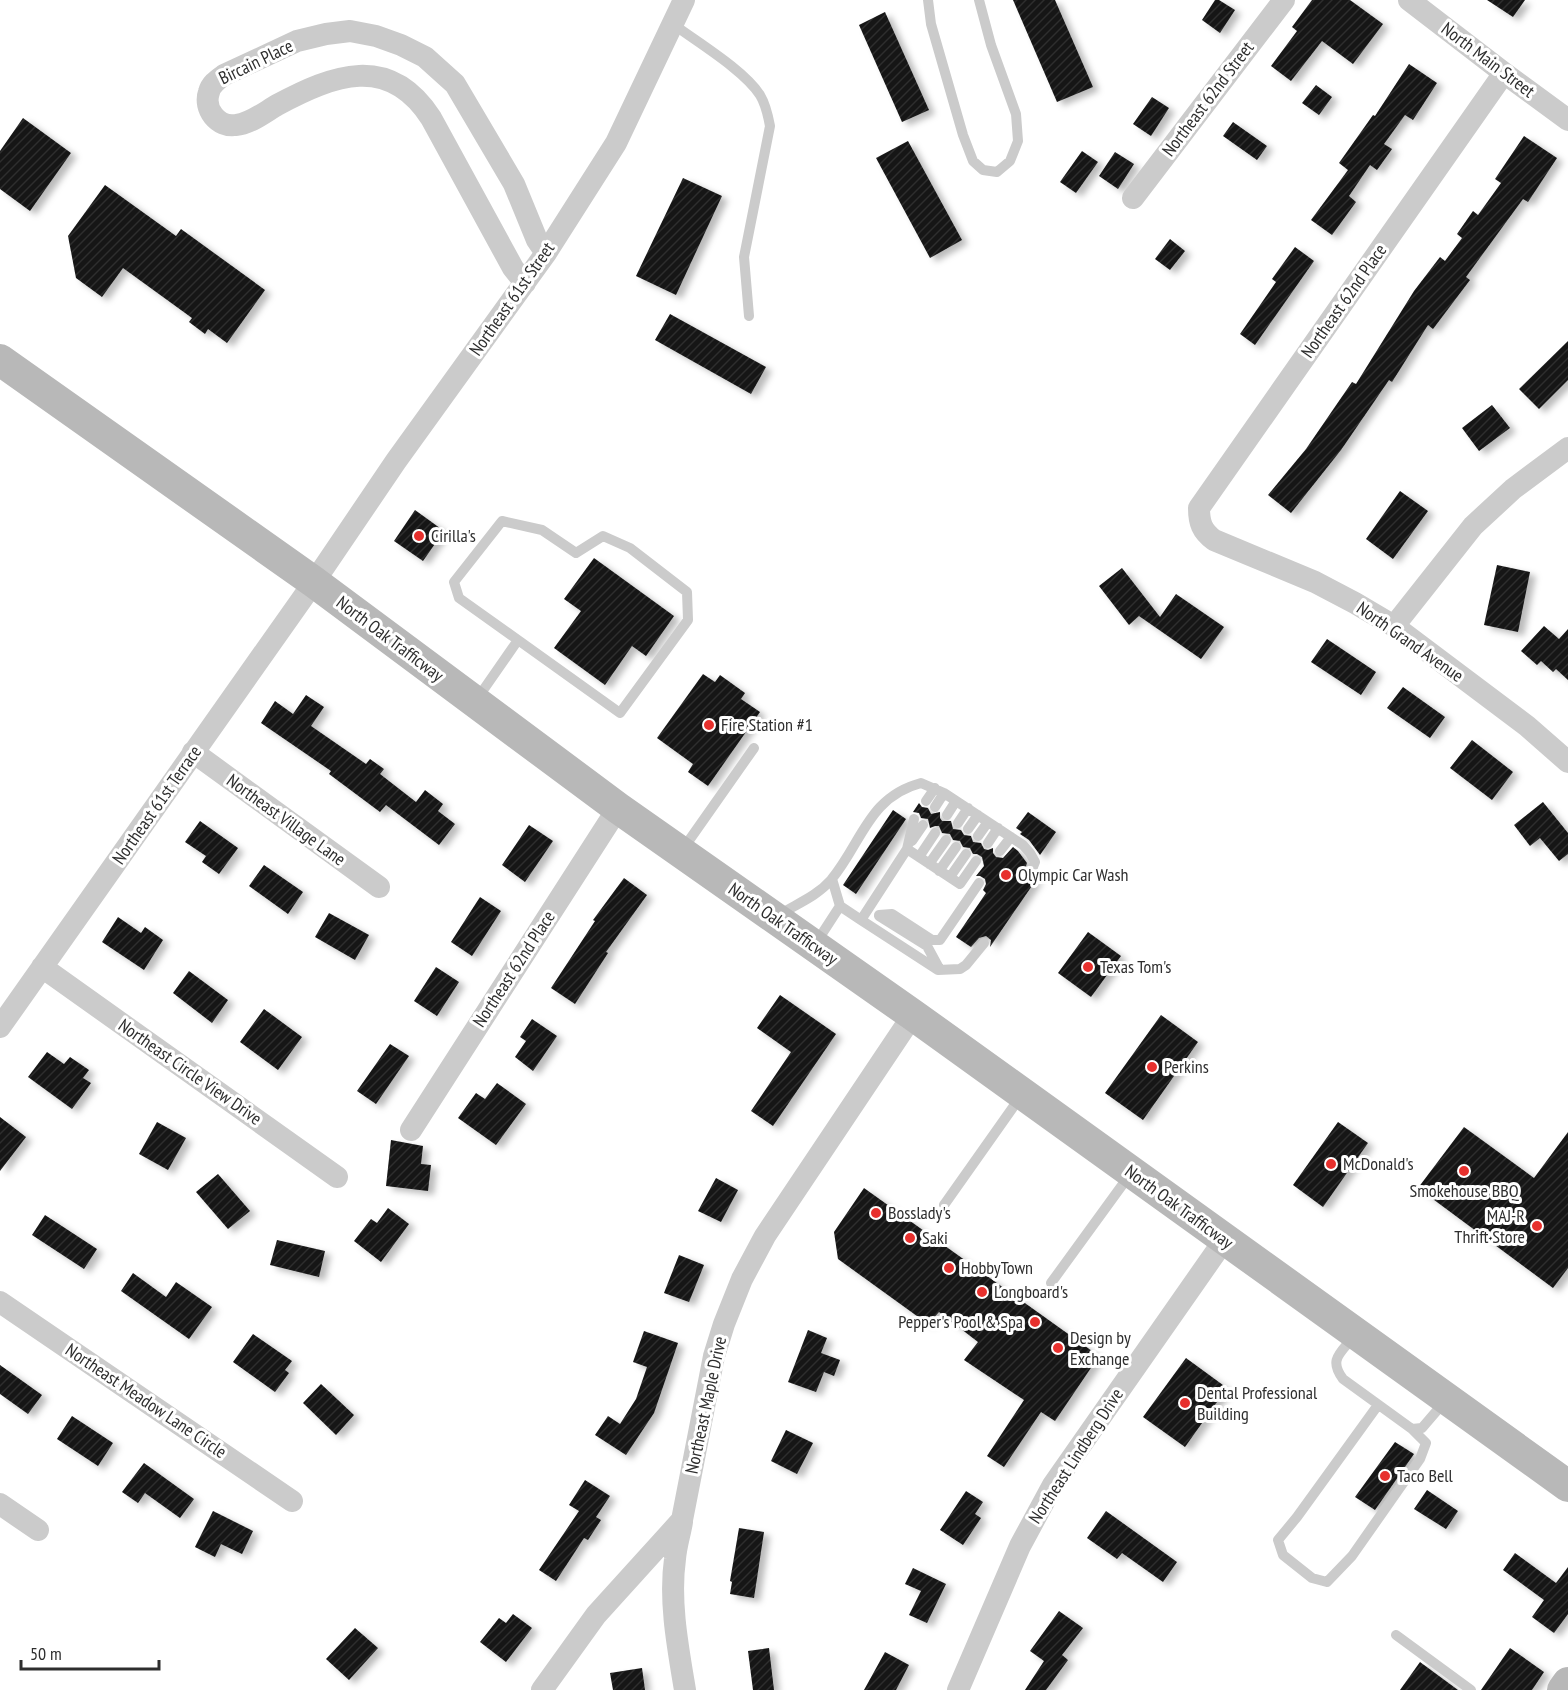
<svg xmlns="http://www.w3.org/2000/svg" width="1568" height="1690" viewBox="0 0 1568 1690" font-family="'PT Sans Narrow',sans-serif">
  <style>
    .building { fill: url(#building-hatch); filter: url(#shadow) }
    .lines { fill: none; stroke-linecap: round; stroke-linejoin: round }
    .lane { stroke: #cbcbcb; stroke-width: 10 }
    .street { stroke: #cbcbcb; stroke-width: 22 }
    .secondary { stroke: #b8b8b8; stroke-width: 32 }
    .poi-dot { fill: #e7302d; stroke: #fff; stroke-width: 2 }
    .labels { text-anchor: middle; stroke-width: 6; stroke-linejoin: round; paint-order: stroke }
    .street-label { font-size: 18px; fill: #2e2e2e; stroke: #fff }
    .poi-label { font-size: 18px; fill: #2e2e2e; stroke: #fff; text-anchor: start }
  </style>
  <defs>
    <pattern id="building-hatch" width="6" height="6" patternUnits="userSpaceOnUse" patternTransform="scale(1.5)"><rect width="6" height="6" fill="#151515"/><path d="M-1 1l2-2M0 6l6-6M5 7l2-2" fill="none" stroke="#2f2f2f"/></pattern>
    <filter id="shadow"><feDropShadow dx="6" dy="4" stdDeviation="3" flood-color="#0004"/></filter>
  </defs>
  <rect width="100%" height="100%" fill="#fff"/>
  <path class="building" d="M1013 0H1055L1093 87 1057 102Z
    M1215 0H1219L1235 10 1220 33 1202 20Z
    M1312 0H1350L1383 24 1353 64 1322 41 1291 81 1271 66 1297 31 1292 27Z
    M1487 0H1525L1513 17Z
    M885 12 929 110 902 122 859 25Z
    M1409 64 1437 83 1413 120 1405 115 1384 144 1392 149 1377 170 1370 165 1349 196 1356 202 1332 235 1311 220 1348 170 1339 163 1373 115 1375 116Z
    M1316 85 1332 97 1319 115 1302 103Z
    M1152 97 1169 108 1151 136 1133 124Z
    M23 118 71 153 30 211 0 189V151Z
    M1233 122 1267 146 1257 160 1223 136Z
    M1524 136 1557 158 1528 202 1523 199 1466 277 1470 280 1433 329 1428 325 1392 382 1389 380 1341 450 1291 513 1268 495 1306 449 1352 382 1356 384 1414 291 1440 257 1445 261 1462 238 1457 234 1473 211 1478 215 1501 183 1495 179Z
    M908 141 962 240 930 258 876 158Z
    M1082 151 1098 162 1076 193 1060 182Z
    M1115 152 1134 164 1118 189 1099 176Z
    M683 178 722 196 676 295 636 276Z
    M105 185 176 236 181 229 265 290 227 343 208 329 205 334 189 322 192 318 123 268 102 297 76 278 68 236Z
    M1170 239 1185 251 1170 270 1155 259Z
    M1295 247 1314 261 1255 345 1240 334 1276 282 1272 279Z
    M670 314 766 367 751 394 655 340Z
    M1568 341V380L1539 409 1519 389Z
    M1492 405 1510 428 1479 451 1462 428Z
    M1400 491 1428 511 1393 559 1366 539Z
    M415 510 444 531 423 561 394 541Z
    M594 558 674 616 646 656 632 646 605 685 554 648 581 611 564 599Z
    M1497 565 1530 572 1518 632 1484 625Z
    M1122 568 1160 617 1176 594 1224 627 1201 659 1139 616 1129 625 1099 586Z
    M1544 626 1559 639 1568 629V680L1556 669 1553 672 1541 661 1537 665 1521 651Z
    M1327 639 1376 672 1361 695 1311 662Z
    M703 674 715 682 720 675 745 693 741 699 760 712 708 786 688 772 693 764 657 738Z
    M1403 687 1445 717 1430 738 1387 708Z
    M306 695 324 707 311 726 366 764 370 759 384 769 380 774 416 802 425 790 443 804 438 811 455 824 439 845 386 805 380 812 329 774 331 771 261 723 275 701 293 714Z
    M1472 740 1513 772 1492 800 1450 768Z
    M1543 802 1568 833V854L1559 861 1540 838 1530 846 1514 825Z
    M919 803 922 807 928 808 931 814 940 812V818L942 821H951L953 829 961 830 964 835 971 836 973 842 981 843 984 849 988 850 993 848V853L996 857 1003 858 1013 847 1018 851 1027 863 1024 872 1026 877 1031 879 1038 877 990 947 991 940 986 936 979 938 971 947 956 937 986 893 983 890 986 884 985 879 980 876H976L984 866 982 857 977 854H973L970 848 963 847 960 841 953 840 950 834 942 833 939 826H935L930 828 928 819 921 818 919 813 913 812Z
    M893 810 906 819 856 894 843 885Z
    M1028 812 1056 832 1040 855 1029 840 1020 834 1022 832 1016 828Z
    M200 821 238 848 219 874 202 862 206 856 185 842Z
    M529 825 553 841 525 882 502 865Z
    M264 865 303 892 288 914 249 886Z
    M624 878 647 895 606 952 608 953 575 1004 551 988 595 921 593 920Z
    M480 897 501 911 472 956 451 942Z
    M329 913 369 935 355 960 315 937Z
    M118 917 141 933 145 927 163 940 144 970 102 942Z
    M1088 932 1121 956 1091 997 1058 973Z
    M436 967 459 982 437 1016 414 1001Z
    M189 971 228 1000 212 1023 173 993Z
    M780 995 836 1034 773 1126 751 1111 791 1052 757 1028Z
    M264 1009 302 1037 278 1070 240 1042Z
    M1161 1015 1198 1042 1143 1120 1105 1093Z
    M532 1019 557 1036 533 1071 515 1057 526 1041 520 1037Z
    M390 1044 409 1056 376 1104 357 1091Z
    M47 1052 64 1064 70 1057 89 1070 83 1078 91 1083 72 1109 28 1077Z
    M497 1083 526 1104 496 1145 458 1118 476 1093 485 1099Z
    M0 1117 26 1137 0 1171Z
    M157 1122 186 1138 168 1170 139 1154Z
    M1338 1122 1368 1143 1323 1207 1293 1185Z
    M1464 1127 1534 1178 1568 1132V1268L1553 1288 1418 1188Z
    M391 1140 423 1146 421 1164 431 1165 428 1191 386 1186Z
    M218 1174 250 1211 228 1229 196 1192Z
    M716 1178 738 1190 721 1222 698 1211Z
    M864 1188 1099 1356 1055 1421 1041 1412 1004 1467 987 1456 1024 1400 964 1360 978 1342 939 1312 928 1324 838 1259 834 1232Z
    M388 1208 409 1224 381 1262 354 1241 371 1219 377 1223Z
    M45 1215 97 1249 84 1269 32 1235Z
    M277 1240 325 1251 319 1277 270 1265Z
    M679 1255 704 1265 689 1302 664 1293Z
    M133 1273 166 1297 176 1282 212 1307 189 1339 121 1291Z
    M808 1330 827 1338 821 1353 840 1360 834 1376 824 1372 816 1392 788 1382Z
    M644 1331 678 1343 654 1413 626 1455 595 1435 608 1416 620 1424 636 1399 647 1367 633 1362Z
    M253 1334 292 1361 285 1370 289 1373 275 1392 233 1362Z
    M1186 1358 1227 1388 1185 1447 1143 1417Z
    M0 1365 42 1395 28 1414 0 1394Z
    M321 1384 354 1415 336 1435 303 1403Z
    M72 1416 113 1443 98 1466 57 1439Z
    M786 1430 813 1443 797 1474 771 1461Z
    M1395 1442 1414 1454 1375 1510 1355 1497Z
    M144 1463 194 1499 180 1518 145 1493 138 1503 122 1492Z
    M585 1480 610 1496 596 1517 601 1520 588 1540 584 1538 556 1581 539 1570 579 1511 569 1505Z
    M1427 1490 1458 1511 1446 1529 1414 1509Z
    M966 1491 983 1502 975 1514 981 1518 963 1545 940 1530Z
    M213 1511 253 1531 242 1554 221 1544 215 1557 195 1547Z
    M1106 1511 1177 1562 1163 1582 1122 1553 1117 1559 1087 1538Z
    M739 1528 764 1532 754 1598 730 1594 732 1582 730 1581Z
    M1515 1553 1556 1583 1568 1567V1614L1554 1633 1532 1617 1544 1600 1503 1570Z
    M913 1568 946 1584 927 1623 909 1615 921 1591 905 1584Z
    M1059 1611 1083 1628 1062 1655 1068 1660 1046 1690H1025L1044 1661 1030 1651Z
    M513 1614 532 1628 506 1662 480 1642 499 1618 506 1623Z
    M355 1628 378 1648 349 1680 326 1659Z
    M769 1648 774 1690H753L748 1651Z
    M1510 1648 1544 1672 1532 1690H1481Z
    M885 1652 909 1665 896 1690H864Z
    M1420 1662 1458 1690H1400Z
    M642 1668 645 1690H613L610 1673Z"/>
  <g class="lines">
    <path class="lane" d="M928 0 931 24 963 135 973 161 983 170 997 172 1010 161 1018 141 1016 114 991 45 979 0
      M673 24C697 42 744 70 760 95 766 105 768 115 770 126L744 257 749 316
      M477 699 518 640 459 598 454 582 502 521 542 530 576 553 603 536 630 548 687 592 688 620 620 713 518 640
      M926 801 935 788
      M935 807 944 793
      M947 815 956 801
      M958 823 968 808
      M968 829 978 815
      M978 836 988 822
      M912 841 923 825
      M988 843 998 828
      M683 849 754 748
      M907 849 914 819
      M1000 851 1011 837
      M919 857 935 833
      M929 864 946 840
      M939 871 956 847
      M950 877 966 854
      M832 879 840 906
      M879 915 892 914 932 940H940L979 883
      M777 916C796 904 816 897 831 880 862 843 868 797 921 783L944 793 1023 845 1030 853 1035 862 1031 872
      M879 916 927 946 940 970
      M861 920 938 970 960 969 966 965 984 943
      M816 943 840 906 861 920 907 849 960 884 976 861
      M944 1205 1021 1096
      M1051 1283 1131 1173
      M1354 1336C1341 1353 1328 1359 1343 1379L1412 1429 1422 1428 1446 1400
      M1378 1405 1297 1517 1278 1540 1283 1555 1312 1578 1327 1582 1352 1556 1420 1459 1426 1443 1412 1429
      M1396 1635 1471 1690"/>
    <path class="street" d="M1409 0 1504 73 1568 120
      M1504 73 1199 508C1199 523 1202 531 1214 540L1315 582 1355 603 1394 626 1527 726 1568 762
      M1133 198 1284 0
      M525 283 513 268 431 118C389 53 333 75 277 105 265 112 250 124 236 125 218 128 203 109 209 92 211 84 217 80 224 75L297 41 326 34 350 31 376 36 401 45 425 57 455 84 514 184 537 240 546 253
      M1394 626 1473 526 1513 489 1568 448
      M193 752 379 887
      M42 967 337 1177
      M0 1027 314 582 396 461 546 253 616 143 684 0
      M411 1130 618 808
      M0 1302 292 1501
      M0 1504 38 1530
      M682 1522C680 1534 676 1546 675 1559 669 1601 678 1648 685 1690
      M542 1690 596 1615 682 1520 714 1356 724 1324 742 1279 765 1236 913 1015
      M958 1690 1020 1546 1053 1485 1225 1239"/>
    <path class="secondary" d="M0 360 314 582 618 808 913 1015 1568 1486
      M1563 1690 1568 1683"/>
  </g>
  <g class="poi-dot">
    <circle cx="419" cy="536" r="6"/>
    <circle cx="709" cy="725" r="6"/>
    <circle cx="1006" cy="875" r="6"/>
    <circle cx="1088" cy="967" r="6"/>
    <circle cx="1152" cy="1067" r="6"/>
    <circle cx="1331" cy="1164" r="6"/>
    <circle cx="1464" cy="1171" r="6"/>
    <circle cx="876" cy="1213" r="6"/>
    <circle cx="1537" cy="1226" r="6"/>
    <circle cx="910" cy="1238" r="6"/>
    <circle cx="949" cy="1268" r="6"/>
    <circle cx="982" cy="1292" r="6"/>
    <circle cx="1035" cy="1322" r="6"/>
    <circle cx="1058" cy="1348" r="6"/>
    <circle cx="1185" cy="1403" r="6"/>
    <circle cx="1385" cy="1476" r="6"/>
  </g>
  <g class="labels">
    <g class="street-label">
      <text transform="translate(1488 60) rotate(37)" y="6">North Main Street</text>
      <text transform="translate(256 62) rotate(-26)" y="6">Bircain Place</text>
      <text transform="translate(1208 99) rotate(-53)" y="6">Northeast 62nd Street</text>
      <text transform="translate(512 299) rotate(-55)" y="6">Northeast 61st Street</text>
      <text transform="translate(1344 301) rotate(-55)" y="6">Northeast 62nd Place</text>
      <text transform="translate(390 639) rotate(37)" y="6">North Oak Trafficway</text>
      <text transform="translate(1410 642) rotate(35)" y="6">North Grand Avenue</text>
      <text transform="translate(157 805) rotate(-55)" y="6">Northeast 61st Terrace</text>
      <text transform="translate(286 820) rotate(36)" y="6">Northeast Village Lane</text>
      <text transform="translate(783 924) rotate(35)" y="6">North Oak Trafficway</text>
      <text transform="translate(514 969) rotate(-57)" y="6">Northeast 62nd Place</text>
      <text transform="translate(190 1072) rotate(35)" y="6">Northeast Circle View Drive</text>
      <text transform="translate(1179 1207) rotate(36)" y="6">North Oak Trafficway</text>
      <text transform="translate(146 1401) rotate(34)" y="6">Northeast Meadow Lane Circle</text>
      <text transform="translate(706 1405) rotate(-78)" y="6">Northeast Maple Drive</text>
      <text transform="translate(1076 1456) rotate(-57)" y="6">Northeast Lindberg Drive</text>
    </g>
    <g class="poi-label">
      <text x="431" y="542">Cirilla's</text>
      <text x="721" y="731">Fire Station #1</text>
      <text x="1018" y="881">Olympic Car Wash</text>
      <text x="1100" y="973">Texas Tom's</text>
      <text x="1164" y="1073">Perkins</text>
      <text x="1343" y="1170">McDonald's</text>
      <text x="1464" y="1197" text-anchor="middle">Smokehouse BBQ</text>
      <text x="888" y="1219">Bosslady's</text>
      <text x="1525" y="1222" text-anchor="end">MAJ-R<tspan x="1525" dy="21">Thrift Store</tspan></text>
      <text x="922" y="1244">Saki</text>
      <text x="961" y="1274">HobbyTown</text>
      <text x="994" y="1298">Longboard's</text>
      <text x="1023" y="1328" text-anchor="end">Pepper's Pool &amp; Spa</text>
      <text x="1070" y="1344">Design by<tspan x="1070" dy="21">Exchange</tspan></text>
      <text x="1197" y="1399">Dental Professional<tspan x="1197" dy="21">Building</tspan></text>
      <text x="1397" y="1482">Taco Bell</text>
    </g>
  </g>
  <path d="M21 1660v9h138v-9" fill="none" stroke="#2e2e2e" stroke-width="3"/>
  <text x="30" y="1660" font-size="18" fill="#2e2e2e" stroke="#ffffff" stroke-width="4.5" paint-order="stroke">50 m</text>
</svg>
